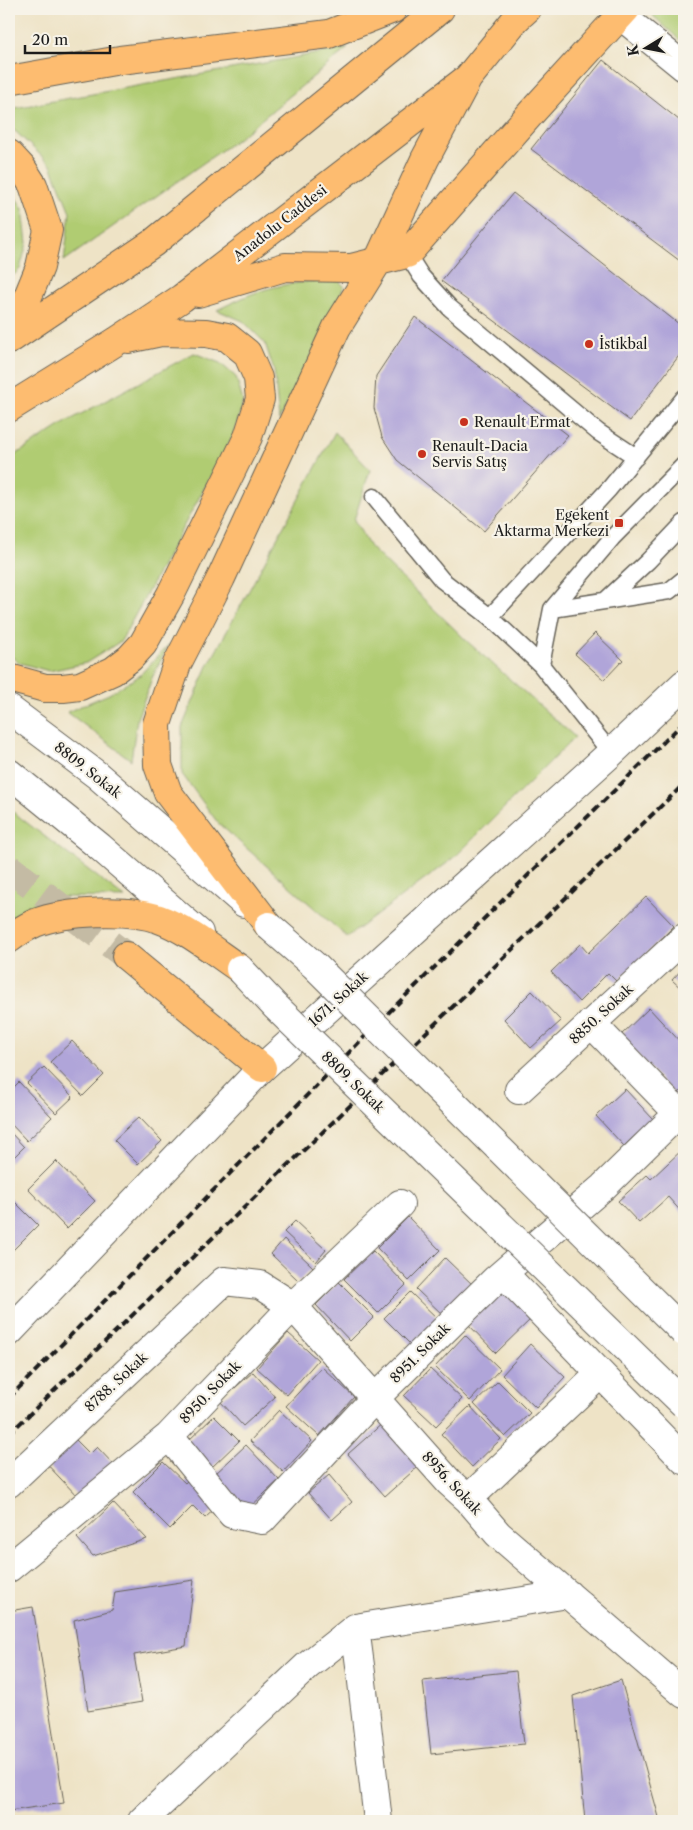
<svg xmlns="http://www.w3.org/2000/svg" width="693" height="1830" viewBox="0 0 693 1830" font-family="'Libre Caslon Text',serif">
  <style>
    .green { fill: #b0cc72; stroke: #667447 }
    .building { fill: #b0a5d9 }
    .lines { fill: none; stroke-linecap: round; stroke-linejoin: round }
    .trunk-tunnel { stroke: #c4bba4; stroke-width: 28; stroke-dasharray: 28 14; stroke-linecap: butt }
    .service-casing { stroke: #666258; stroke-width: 19 }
    .minor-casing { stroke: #666258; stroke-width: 30 }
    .tertiary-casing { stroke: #666258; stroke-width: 30 }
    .trunk-casing { stroke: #666258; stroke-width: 30 }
    .service { stroke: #fff; stroke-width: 16 }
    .minor { stroke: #fff; stroke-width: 28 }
    .tertiary { stroke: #fff; stroke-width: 28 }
    .trunk { stroke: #fdbc6f; stroke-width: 28 }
    .rail { stroke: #1c1c1c; stroke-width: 4; stroke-dasharray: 8 4; stroke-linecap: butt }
    .tertiary-bridge-casing { stroke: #666258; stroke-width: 30; stroke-linecap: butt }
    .tertiary-bridge { stroke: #fff; stroke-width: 28 }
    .poi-dot { fill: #c8321e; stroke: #f7f3e8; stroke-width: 2 }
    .labels { text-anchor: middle; stroke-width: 4.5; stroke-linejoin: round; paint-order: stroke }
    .street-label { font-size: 14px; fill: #1c1c1c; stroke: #f7f3e8 }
    .poi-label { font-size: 14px; fill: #1c1c1c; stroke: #f7f3e8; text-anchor: start }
  </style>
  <rect width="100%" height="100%" fill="#f7f3e8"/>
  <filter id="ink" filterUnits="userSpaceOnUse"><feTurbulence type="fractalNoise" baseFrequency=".02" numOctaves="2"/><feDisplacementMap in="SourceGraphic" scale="10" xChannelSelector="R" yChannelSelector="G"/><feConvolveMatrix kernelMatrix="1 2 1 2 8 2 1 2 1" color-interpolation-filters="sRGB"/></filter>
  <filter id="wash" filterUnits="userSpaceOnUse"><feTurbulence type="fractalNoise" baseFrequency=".0096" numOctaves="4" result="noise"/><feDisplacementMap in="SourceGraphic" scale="20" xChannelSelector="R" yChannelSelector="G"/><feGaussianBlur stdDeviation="1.12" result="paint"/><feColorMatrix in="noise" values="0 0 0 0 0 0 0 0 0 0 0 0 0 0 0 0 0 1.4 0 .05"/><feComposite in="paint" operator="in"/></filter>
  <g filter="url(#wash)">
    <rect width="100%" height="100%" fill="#eee3c6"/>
    <path class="green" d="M652 9H684V44L649 12Z
      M348 48 239 138 64 261 70 212 51 165 15 131 9 130V109Z
      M9 187 23 209 27 243 20 269 9 280Z
      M337 279 344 286 335 308 279 420 274 370 265 343 243 321 217 310C227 305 238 300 249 295 276 284 308 281 337 279Z
      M194 353 220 363 236 377 243 401 235 432 121 641 86 663 49 671 20 663 9 655V459L68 421Z
      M335 432 370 470 354 520 370 547 469 643 575 737 454 858 347 937 218 823 182 774V727L208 666Z
      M169 644 152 678 137 719 131 760 67 712 109 694 139 676Z
      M9 809 125 898 67 897 39 903 9 919Z"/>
    <g id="blocks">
      <path class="building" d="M603 60 684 124V264L531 149Z
        M513 193 684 328V349L630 421 441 281Z
        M415 317 568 435 484 531 397 460 382 437 374 408 376 376Z
        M595 633 623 660 604 680 575 654Z
        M646 897 674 926 617 982 608 973 579 1002 551 972 580 944 588 953Z
        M684 967V991L672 980Z
        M532 991 561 1021 531 1048 504 1019Z
        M649 1008 684 1046V1088L676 1096 620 1036Z
        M72 1041 104 1075 83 1096 50 1062Z
        M44 1067 73 1097 56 1113 27 1083Z
        M19 1082 52 1117 27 1141 9 1122V1092Z
        M625 1089 653 1119 624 1146 596 1116Z
        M139 1117 162 1141 138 1164 114 1140Z
        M9 1131 24 1147 9 1162Z
        M684 1148V1215L668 1197 639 1223 618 1201 647 1175 651 1179Z
        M56 1161 95 1201 67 1229 28 1189Z
        M11 1198 38 1225 9 1254V1200Z
        M408 1217 440 1250 409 1281 377 1248Z
        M295 1221 326 1250 316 1262 284 1232Z
        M284 1239 313 1267 299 1281 271 1254Z
        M373 1251 406 1285 378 1313 344 1279Z
        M445 1258 476 1288 446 1318 416 1289Z
        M339 1282 374 1317 350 1341 316 1305Z
        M503 1284 534 1316 496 1353 465 1321Z
        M410 1292 442 1323 416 1350 384 1318Z
        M288 1333 318 1360 287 1395 257 1368Z
        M465 1335 500 1369 470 1401 435 1367Z
        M530 1344 565 1377 536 1408 502 1375Z
        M322 1367 354 1397 319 1436 286 1406Z
        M430 1369 462 1399 436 1426 404 1396Z
        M253 1372 275 1397 243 1426 220 1401Z
        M498 1381 530 1413 505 1437 474 1404Z
        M470 1406 501 1439 472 1467 441 1434Z
        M279 1410 312 1441 283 1472 250 1441Z
        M214 1416 239 1441 210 1469 186 1443Z
        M384 1422 421 1464 385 1496 348 1454Z
        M69 1433 90 1454 97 1447 114 1465 79 1498 42 1459Z
        M246 1445 279 1480 248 1509 215 1474Z
        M163 1462 185 1483 191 1477 219 1505 205 1518 193 1506 170 1529 133 1492Z
        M329 1475 352 1502 332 1520 308 1493Z
        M113 1503 147 1539 93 1556 77 1538Z
        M194 1580 186 1646 134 1655 142 1702 88 1711 74 1620 112 1610 115 1592Z
        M33 1607 64 1803 9 1811V1611Z
        M516 1671 524 1744 431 1754 423 1681Z
        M621 1680 660 1821H585L573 1696Z"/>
    </g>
  </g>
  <g filter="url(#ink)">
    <use href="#blocks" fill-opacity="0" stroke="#666258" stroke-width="1"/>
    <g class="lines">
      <path class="trunk-tunnel" d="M9 868 126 956"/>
      <g class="service-casing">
        <path id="service" d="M407 254 421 276 450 308 598 432 636 457
          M374 497 442 580 490 617
          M606 600 648 561 684 523
          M552 609 669 591 684 579
          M541 665 552 609 612 538 684 465
          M611 753 541 665 490 617 609 489 684 398"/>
      </g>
      <g class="minor-casing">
        <path id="minor" d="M620 15 684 67
          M591 1023 684 1119
          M519 1090 684 938
          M503 1273 684 1460
          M9 1332 262 1068 611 753 684 684
          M169 1436 232 1514 262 1520 375 1398 496 1279 603 1187 684 1108
          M9 1483 224 1281 260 1285 293 1306 449 1482 468 1499 498 1534 684 1694
          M468 1499 600 1374
          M9 1568 169 1436 293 1306 400 1204
          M355 1628 361 1673 378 1821
          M142 1821 307 1666 355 1628 568 1594"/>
      </g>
      <g class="tertiary-casing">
        <path id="tertiary" d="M9 709 97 775 244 903
          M9 773 100 847 199 933"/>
      </g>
      <g class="trunk-casing">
        <path id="trunk" d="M9 80 120 60 329 34 393 9
          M9 154 22 168 33 185 48 230 40 267 11 338
          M198 293 285 267 351 268 407 254 532 112 626 9
          M9 340 153 243 440 9
          M9 408 117 341 182 298 468 78 516 19 527 9
          M9 678 45 688H63L80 686 113 671 130 658 143 644 171 594 248 437 260 399 258 378 247 353 227 337 206 333 161 332 128 339
          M269 926 168 793 158 765 157 724 177 664 221 578 337 327 378 261 425 159 468 78
          M9 939C17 933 26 927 35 923 66 911 128 908 159 919 187 929 216 953 240 969
          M126 956 262 1068"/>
      </g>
      <use href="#service" class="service"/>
      <use href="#minor" class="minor"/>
      <use href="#tertiary" class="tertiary"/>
      <use href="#trunk" class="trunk"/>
      <path class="rail" d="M9 1398 384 1017 684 722
        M9 1434 684 784"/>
      <g class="tertiary-bridge-casing">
        <path id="tertiary-bridge" d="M269 926 316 967 684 1332
          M240 969 275 1006 684 1404"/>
      </g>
      <use href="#tertiary-bridge" class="tertiary-bridge"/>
    </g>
  </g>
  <g class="poi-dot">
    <circle cx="589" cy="344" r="5"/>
    <circle cx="464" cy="422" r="5"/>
    <circle cx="422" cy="454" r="5"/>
    <rect x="614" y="518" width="10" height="10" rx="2.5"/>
  </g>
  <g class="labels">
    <g class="street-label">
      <text transform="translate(280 223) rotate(-38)" y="5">Anadolu Caddesi</text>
      <text transform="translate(88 770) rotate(38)" y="5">8809. Sokak</text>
      <text transform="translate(338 999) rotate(-42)" y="5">1671. Sokak</text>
      <text transform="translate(601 1014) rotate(-43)" y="5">8850. Sokak</text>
      <text transform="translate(353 1082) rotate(44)" y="5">8809. Sokak</text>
      <text transform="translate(420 1353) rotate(-45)" y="5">8951. Sokak</text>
      <text transform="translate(116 1382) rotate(-43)" y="5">8788. Sokak</text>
      <text transform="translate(210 1392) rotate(-46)" y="5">8950. Sokak</text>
      <text transform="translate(452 1483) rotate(47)" y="5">8956. Sokak</text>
    </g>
    <g class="poi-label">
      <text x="599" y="349">İstikbal</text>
      <text x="474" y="427">Renault Ermat</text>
      <text x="432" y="451">Renault-Dacia<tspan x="432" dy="16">Servis Satış</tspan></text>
      <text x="609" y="520" text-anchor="end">Egekent<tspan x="609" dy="16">Aktarma Merkezi</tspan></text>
    </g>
  </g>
  <rect width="693" height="1830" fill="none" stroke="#f7f3e8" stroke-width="30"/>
  <g transform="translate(646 48) rotate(260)" stroke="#f7f3e8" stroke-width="4" paint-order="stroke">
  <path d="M0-4L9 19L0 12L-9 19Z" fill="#1c1c1c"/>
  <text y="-8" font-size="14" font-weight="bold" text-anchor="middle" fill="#1c1c1c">K</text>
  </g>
  <path d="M25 45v8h85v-8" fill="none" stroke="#1c1c1c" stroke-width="2.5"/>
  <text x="32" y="45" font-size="15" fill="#1c1c1c" stroke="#f7f3e8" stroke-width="4" paint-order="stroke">20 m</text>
</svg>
